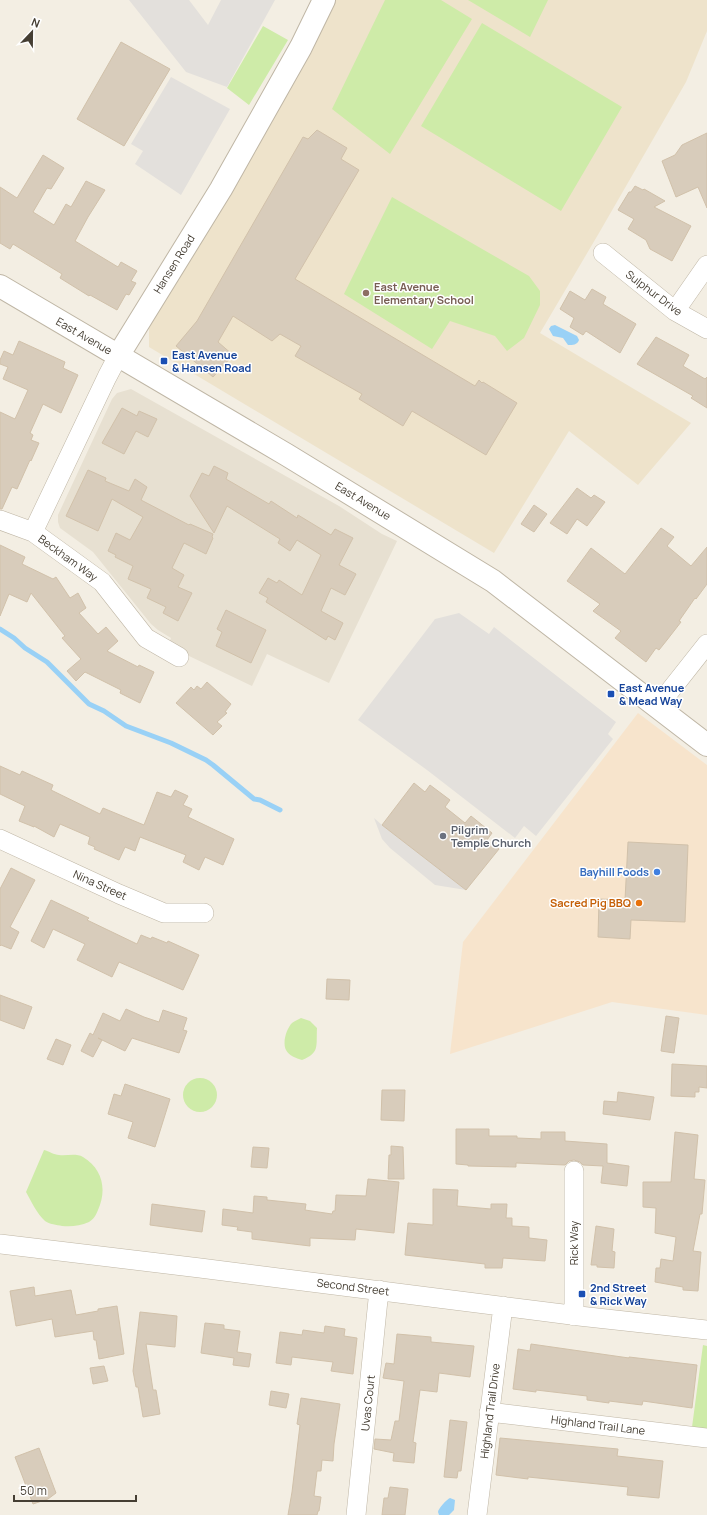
<svg xmlns="http://www.w3.org/2000/svg" width="707" height="1515" viewBox="0 0 707 1515" font-family="Manrope,sans-serif">
  <style>
    .residential { fill: #e7e0d1 }
    .commercial { fill: #f7e4cc }
    .education { fill: #eee3cb }
    .green { fill: #ceeba8 }
    .parking { fill: #e3e0dc }
    .water { fill: #99d1f6 }
    .lines { fill: none; stroke-linecap: round; stroke-linejoin: round }
    .stream { stroke: #99d1f6; stroke-width: 5 }
    .building { fill: #d8ccbb; stroke: #d1c1aa }
    .minor-casing { stroke: #bfb6a5; stroke-width: 20 }
    .tertiary-casing { stroke: #bfb6a5; stroke-width: 24 }
    .minor { stroke: #fff; stroke-width: 19 }
    .tertiary { stroke: #fff; stroke-width: 22 }
    .education-dot { fill: #8d6e63; stroke: #fff; stroke-width: 1.5 }
    .transit-dot { fill: #1a4fb4; stroke: #fff; stroke-width: 1.5 }
    .worship-dot { fill: #6b7280; stroke: #fff; stroke-width: 1.5 }
    .shop-dot { fill: #3f7fe0; stroke: #fff; stroke-width: 1.5 }
    .food-dot { fill: #e8710a; stroke: #fff; stroke-width: 1.5 }
    .labels { text-anchor: middle; stroke-width: 3; stroke-linejoin: round; paint-order: stroke }
    .street-label { font-size: 11px; fill: #453e33; stroke: #fff }
    .education-label { font-size: 11px; font-weight: bold; fill: #785e54; stroke: #fff; text-anchor: start }
    .transit-label { font-size: 11px; font-weight: bold; fill: #164399; stroke: #fff; text-anchor: start }
    .worship-label { font-size: 11px; font-weight: bold; fill: #5b616d; stroke: #fff; text-anchor: start }
    .shop-label { font-size: 11px; font-weight: bold; fill: #366cbe; stroke: #fff; text-anchor: end }
    .food-label { font-size: 11px; font-weight: bold; fill: #c56008; stroke: #fff; text-anchor: end }
  </style>
  <rect width="100%" height="100%" fill="#f3eee3"/>
  <path class="residential" d="M131 389 339 506 382 534 397 541 329 683 267 654 252 686 168 646 171 638 158 630 151 624 93 552 60 528 58 522V515L112 399 117 393Z"/>
  <path class="commercial" d="M638 713 707 765V1015L612 1002 450 1054 463 942Z"/>
  <path class="education" d="M336 0H707V31L686 82 599 233 540 333 691 423 638 485 569 431 494 553 149 347V326Z"/>
  <path class="green" d="M385 0H441L472 19 390 154 332 109Z
    M468 0H548L530 37Z
    M482 23 622 107 561 211 421 126Z
    M263 26 288 40 249 105 227 88Z
    M392 197 529 276 540 291V305L524 338 507 351 495 336 450 321 432 349 344 294Z
    M301 1018 310 1021 317 1028C316 1046 320 1053 302 1060 296 1058 289 1056 286 1050 282 1042 287 1028 292 1023 294 1021 298 1020 301 1018Z
    M183 1095a17 17 0 1 1 34 0a17 17 0 1 1-34 0Z
    M44 1150C49 1151 54 1155 59 1155 67 1156 76 1153 83 1157 103 1169 107 1190 98 1210 96 1215 94 1219 89 1222 80 1226 71 1227 62 1226 57 1225 49 1224 45 1221 37 1214 31 1201 26 1192Z
    M703 1345 707 1346V1429L692 1427Z"/>
  <path class="parking" d="M129 0H189L208 25 221 0H275L227 87 186 72Z
    M171 77 230 109 181 195 135 164 143 151 131 144Z
    M459 613 489 634 494 627 616 722 608 734 613 739 536 836 524 826 515 838 427 770 358 720 435 619Z
    M374 818 382 825 466 890 435 885 390 848 382 839Z"/>
  <path class="water" d="M555 325 577 336 579 340C577 345 573 345 568 345L563 338 553 336 549 329 551 326Z
    M450 1498 455 1500 454 1510 449 1515H439L438 1512C438 1509 447 1499 450 1498Z"/>
  <g class="lines">
    <path class="stream" d="M0 629 14 638 25 648 47 662 89 704 104 711 126 726 171 743 206 760 213 765 254 799 260 800 280 810"/>
  </g>
  <path class="building" d="M121 42 170 69 124 146 77 119Z
    M317 130 347 148 341 159 359 170 295 279 475 386 479 380 482 383 483 382 517 403 486 455 412 411 403 426 359 399 362 394 295 356 301 346 280 334 272 341 233 316 218 342 233 355 213 377 176 346 197 321 303 137 308 139Z
    M707 133V208L698 187 676 197 662 161 675 155 682 145Z
    M43 155 64 168 51 189 47 188 33 212 54 225 66 204 71 207 86 181 105 190 88 217 75 241 118 267 121 262 137 271 131 281 136 283 129 295 126 294 117 310 90 295 89 296 60 278 62 274 13 244 10 249 0 243V187L17 198Z
    M635 186 643 190 644 189 665 201 654 207 691 226 672 261 650 249 646 240 628 229 634 219 618 210 629 192H631Z
    M592 289 606 297 603 304 636 324 620 353 586 331 583 335 570 327 574 318 560 309 570 291 585 300Z
    M656 337 689 355 683 366 705 379 707 377V408L691 398 693 396 637 364Z
    M19 341 65 362 63 368 78 375 61 413 43 404 30 433 33 435 31 440 39 443 31 461 30 460 17 489 12 487 2 509H0V412L15 419 28 390 3 379 8 367 0 364V360L4 351 13 355Z
    M122 408 137 416 139 411 157 419 148 437 136 431 124 454 102 443Z
    M214 466 228 473 226 479 269 504 271 501 297 518 298 515 331 535 335 529 353 538 339 565 356 574 345 595 331 588 321 611 343 623 335 640 328 636 326 640 266 602 268 598 259 593 268 578 277 583 279 580 302 595 321 555 297 540 290 551 278 543 280 539 227 506 214 533 190 496 202 473 209 476Z
    M88 470 106 478 105 481 129 491 135 479 147 487 141 500 189 525 190 524 213 534 212 537 213 538 206 554 184 543 172 568 184 575 178 587 192 593 178 621 163 613 166 607 147 598 151 589 128 579 133 566 115 557 116 555 108 551 116 533 130 540 143 517 112 499 98 531 66 516Z
    M577 488 591 498 594 495 605 502 587 526 577 519 567 534 550 523Z
    M534 505 547 514 534 532 521 524Z
    M661 528 674 537 667 546 691 566 707 547V584L696 599 695 598 679 621 681 622 667 640 659 650 656 648 646 662 615 638 621 631 593 611 600 604 567 581 591 548 625 574Z
    M0 545 25 557 22 564 53 579 56 577 70 598 78 593 86 608 79 613 98 634 106 627 118 641 107 651 138 667 139 665 154 672 140 703 120 693 121 690 85 672 76 681 67 671 81 659 62 638 65 636 31 593 27 602 9 594 0 616Z
    M226 610 266 630 251 663 216 646 222 632 217 629Z
    M207 682 231 704 225 712 227 713 217 722 222 726 213 735 176 703 191 687 194 690 197 686 201 689Z
    M0 766 20 775 22 771 53 785 51 790 100 814 103 808 144 825 157 792 171 797 175 790 188 796 183 805 192 809 188 817 234 839 223 865 205 857 199 870 183 862 186 855 140 837 135 851 125 847 119 860 94 849 95 847 88 844 90 837 60 824 54 837 34 826V827L19 821 25 806 0 794Z
    M414 783 425 792 430 785 450 800 445 807 465 823 471 816 492 833 487 840 499 849 466 890 382 825Z
    M628 842 688 845 685 922 631 920 630 939 598 937 599 899 625 900Z
    M11 868 35 880 10 927 19 932 11 949 1 945 0 946V889Z
    M51 900 89 918 87 920 137 944 141 935 151 939 152 937 167 943 168 941 199 955 183 990 119 962 112 977 77 960 85 944 53 929 44 948 31 941Z
    M327 979 350 980 349 1000 326 999Z
    M0 995 32 1007 24 1029 0 1020Z
    M126 1009 144 1017 159 1022 163 1010 187 1018 183 1030 187 1031 179 1053 132 1038 125 1051 98 1038 102 1040 93 1057 81 1051 90 1033 93 1035 103 1013 120 1021Z
    M666 1016 679 1018 674 1053 661 1051Z
    M56 1039 71 1045 63 1065 47 1059Z
    M672 1064 707 1066V1088L699 1087V1092H695V1097L671 1096Z
    M125 1084 170 1099 155 1147 128 1138 133 1122 108 1114 114 1094 121 1096Z
    M382 1090H405L404 1121 381 1120Z
    M618 1092 654 1097 650 1120 603 1114 604 1101 617 1102Z
    M456 1129H489V1136H517V1138L541 1139V1132H565V1141L607 1144V1163L629 1166 627 1186 601 1183 603 1166 583 1165 580 1162 574 1160 569 1161 565 1165 516 1163V1167L468 1166V1165L456 1164Z
    M675 1132 698 1135 694 1179 705 1180 702 1214H700L693 1251 701 1252 698 1291 683 1290V1287L655 1282 656 1268H660L661 1259 673 1261 676 1237 655 1233 656 1208 643 1207V1182H671Z
    M391 1146 403 1147 404 1179H388L389 1155H391Z
    M253 1147 269 1148 267 1168 251 1167Z
    M368 1179 399 1182 394 1233 356 1229 355 1240 310 1238V1246L252 1239V1232L237 1230 238 1227 222 1225 223 1209 253 1213 254 1196 267 1197V1200L306 1204 305 1210 332 1214 333 1211H335L336 1195 366 1196Z
    M433 1189 458 1190 457 1206 491 1209V1204H507L506 1218H512V1226L529 1227V1238L547 1240 545 1261 503 1258 502 1268H485V1264L405 1255 408 1223 433 1225Z
    M152 1204 205 1211 202 1232 150 1225Z
    M596 1226 614 1229 612 1251 615 1252 614 1268 597 1267V1265H591Z
    M34 1287 35 1296 71 1290 76 1315 98 1311V1309L117 1306 124 1354 99 1359 96 1340H94L93 1331 55 1337 52 1319 16 1326 10 1291Z
    M140 1312 177 1316 175 1347 146 1344 153 1390H156L160 1414 143 1417 138 1387H136L133 1371Z
    M205 1323 224 1325V1329L240 1331 237 1352 251 1354 249 1367 233 1365 234 1358 201 1353Z
    M325 1326 345 1329 344 1336 357 1338 353 1374 331 1371 333 1362 292 1357 291 1365 276 1363 280 1332 302 1335 303 1330 324 1333Z
    M397 1334 431 1337V1342L474 1346 470 1377 439 1373 437 1392 420 1390 413 1442 416 1443 414 1463 393 1461 394 1453 374 1449 375 1439 391 1440 395 1421H399L404 1381 383 1378 386 1363 394 1364Z
    M531 1344 629 1358V1357L697 1365 692 1408 643 1401 642 1405 609 1401V1403L587 1400V1396L536 1390V1392L513 1389 518 1349 530 1351Z
    M104 1366 108 1381 93 1384 90 1368Z
    M271 1391 289 1394 286 1408 269 1405Z
    M301 1398 340 1404 334 1444 333 1461 322 1460 321 1471H317L314 1496 321 1497 319 1511H318L317 1515H288L292 1492 300 1425 297 1424Z
    M450 1420 467 1422 461 1471H458L457 1478 444 1477Z
    M500 1438 618 1449 617 1456 663 1461 659 1498 627 1495 628 1487 528 1477V1479L496 1475Z
    M39 1448 56 1493 48 1499 33 1504 15 1457Z
    M390 1487 408 1489 405 1515H382L384 1498H388Z"/>
  <g class="lines">
    <g class="minor-casing">
      <path id="minor" d="M603 253 675 311 707 329
        M675 311 707 265
        M0 520 33 532 102 582 146 638 179 657
        M33 532 107 377 118 356
        M658 706 707 644
        M0 839 119 894 164 913H204
        M0 1244 200 1268 579 1316 707 1330
        M574 1316V1171
        M489 1412 707 1438
        M356 1515 379 1290
        M477 1515 503 1306"/>
    </g>
    <g class="tertiary-casing">
      <path id="tertiary" d="M0 286 287 455 493 581 707 745
        M118 356 221 189 301 47 324 0"/>
    </g>
    <use href="#minor" class="minor"/>
    <use href="#tertiary" class="tertiary"/>
  </g>
  <circle class="education-dot" cx="366" cy="293" r="4"/>
  <g class="transit-dot">
    <rect x="160" y="357" width="8" height="8" rx="2"/>
    <rect x="607" y="690" width="8" height="8" rx="2"/>
    <rect x="578" y="1290" width="8" height="8" rx="2"/>
  </g>
  <circle class="worship-dot" cx="443" cy="836" r="4"/>
  <circle class="shop-dot" cx="657" cy="872" r="4"/>
  <circle class="food-dot" cx="639" cy="903" r="4"/>
  <g class="labels">
    <g class="street-label">
      <text transform="translate(174 264) rotate(-58)" y="4">Hansen Road</text>
      <text transform="translate(654 293) rotate(37)" y="4">Sulphur Drive</text>
      <text transform="translate(84 336) rotate(30)" y="4">East Avenue</text>
      <text transform="translate(363 501) rotate(31)" y="4">East Avenue</text>
      <text transform="translate(68 558) rotate(36)" y="4">Beckham Way</text>
      <text transform="translate(100 885) rotate(24)" y="4">Nina Street</text>
      <text transform="translate(574 1243) rotate(-90)" y="4">Rick Way</text>
      <text transform="translate(353 1287) rotate(7)" y="4">Second Street</text>
      <text transform="translate(368 1403) rotate(-84)" y="4">Uvas Court</text>
      <text transform="translate(490 1411) rotate(-83)" y="4">Highland Trail Drive</text>
      <text transform="translate(598 1425) rotate(7)" y="4">Highland Trail Lane</text>
    </g>
    <g class="education-label">
      <text x="374" y="291">East Avenue<tspan x="374" dy="13">Elementary School</tspan></text>
    </g>
    <g class="transit-label">
      <text x="172" y="359">East Avenue<tspan x="172" dy="13">&amp; Hansen Road</tspan></text>
      <text x="619" y="692">East Avenue<tspan x="619" dy="13">&amp; Mead Way</tspan></text>
      <text x="590" y="1292">2nd Street<tspan x="590" dy="13">&amp; Rick Way</tspan></text>
    </g>
    <g class="worship-label">
      <text x="451" y="834">Pilgrim<tspan x="451" dy="13">Temple Church</tspan></text>
    </g>
    <g class="shop-label">
      <text x="649" y="876">Bayhill Foods</text>
    </g>
    <g class="food-label">
      <text x="631" y="907">Sacred Pig BBQ</text>
    </g>
  </g>
  <g transform="translate(32 32) rotate(22)" stroke="#ffffff" stroke-width="3" paint-order="stroke">
  <path d="M0-3L7 15L0 10L-7 15Z" fill="#453e33"/>
  <text y="-6" font-size="11" font-weight="bold" text-anchor="middle" fill="#453e33">N</text>
  </g>
  <path d="M14 1495v6h122v-6" fill="none" stroke="#453e33" stroke-width="2"/>
  <text x="20" y="1495" font-size="12" fill="#453e33" stroke="#ffffff" stroke-width="3" paint-order="stroke">50 m</text>
</svg>
